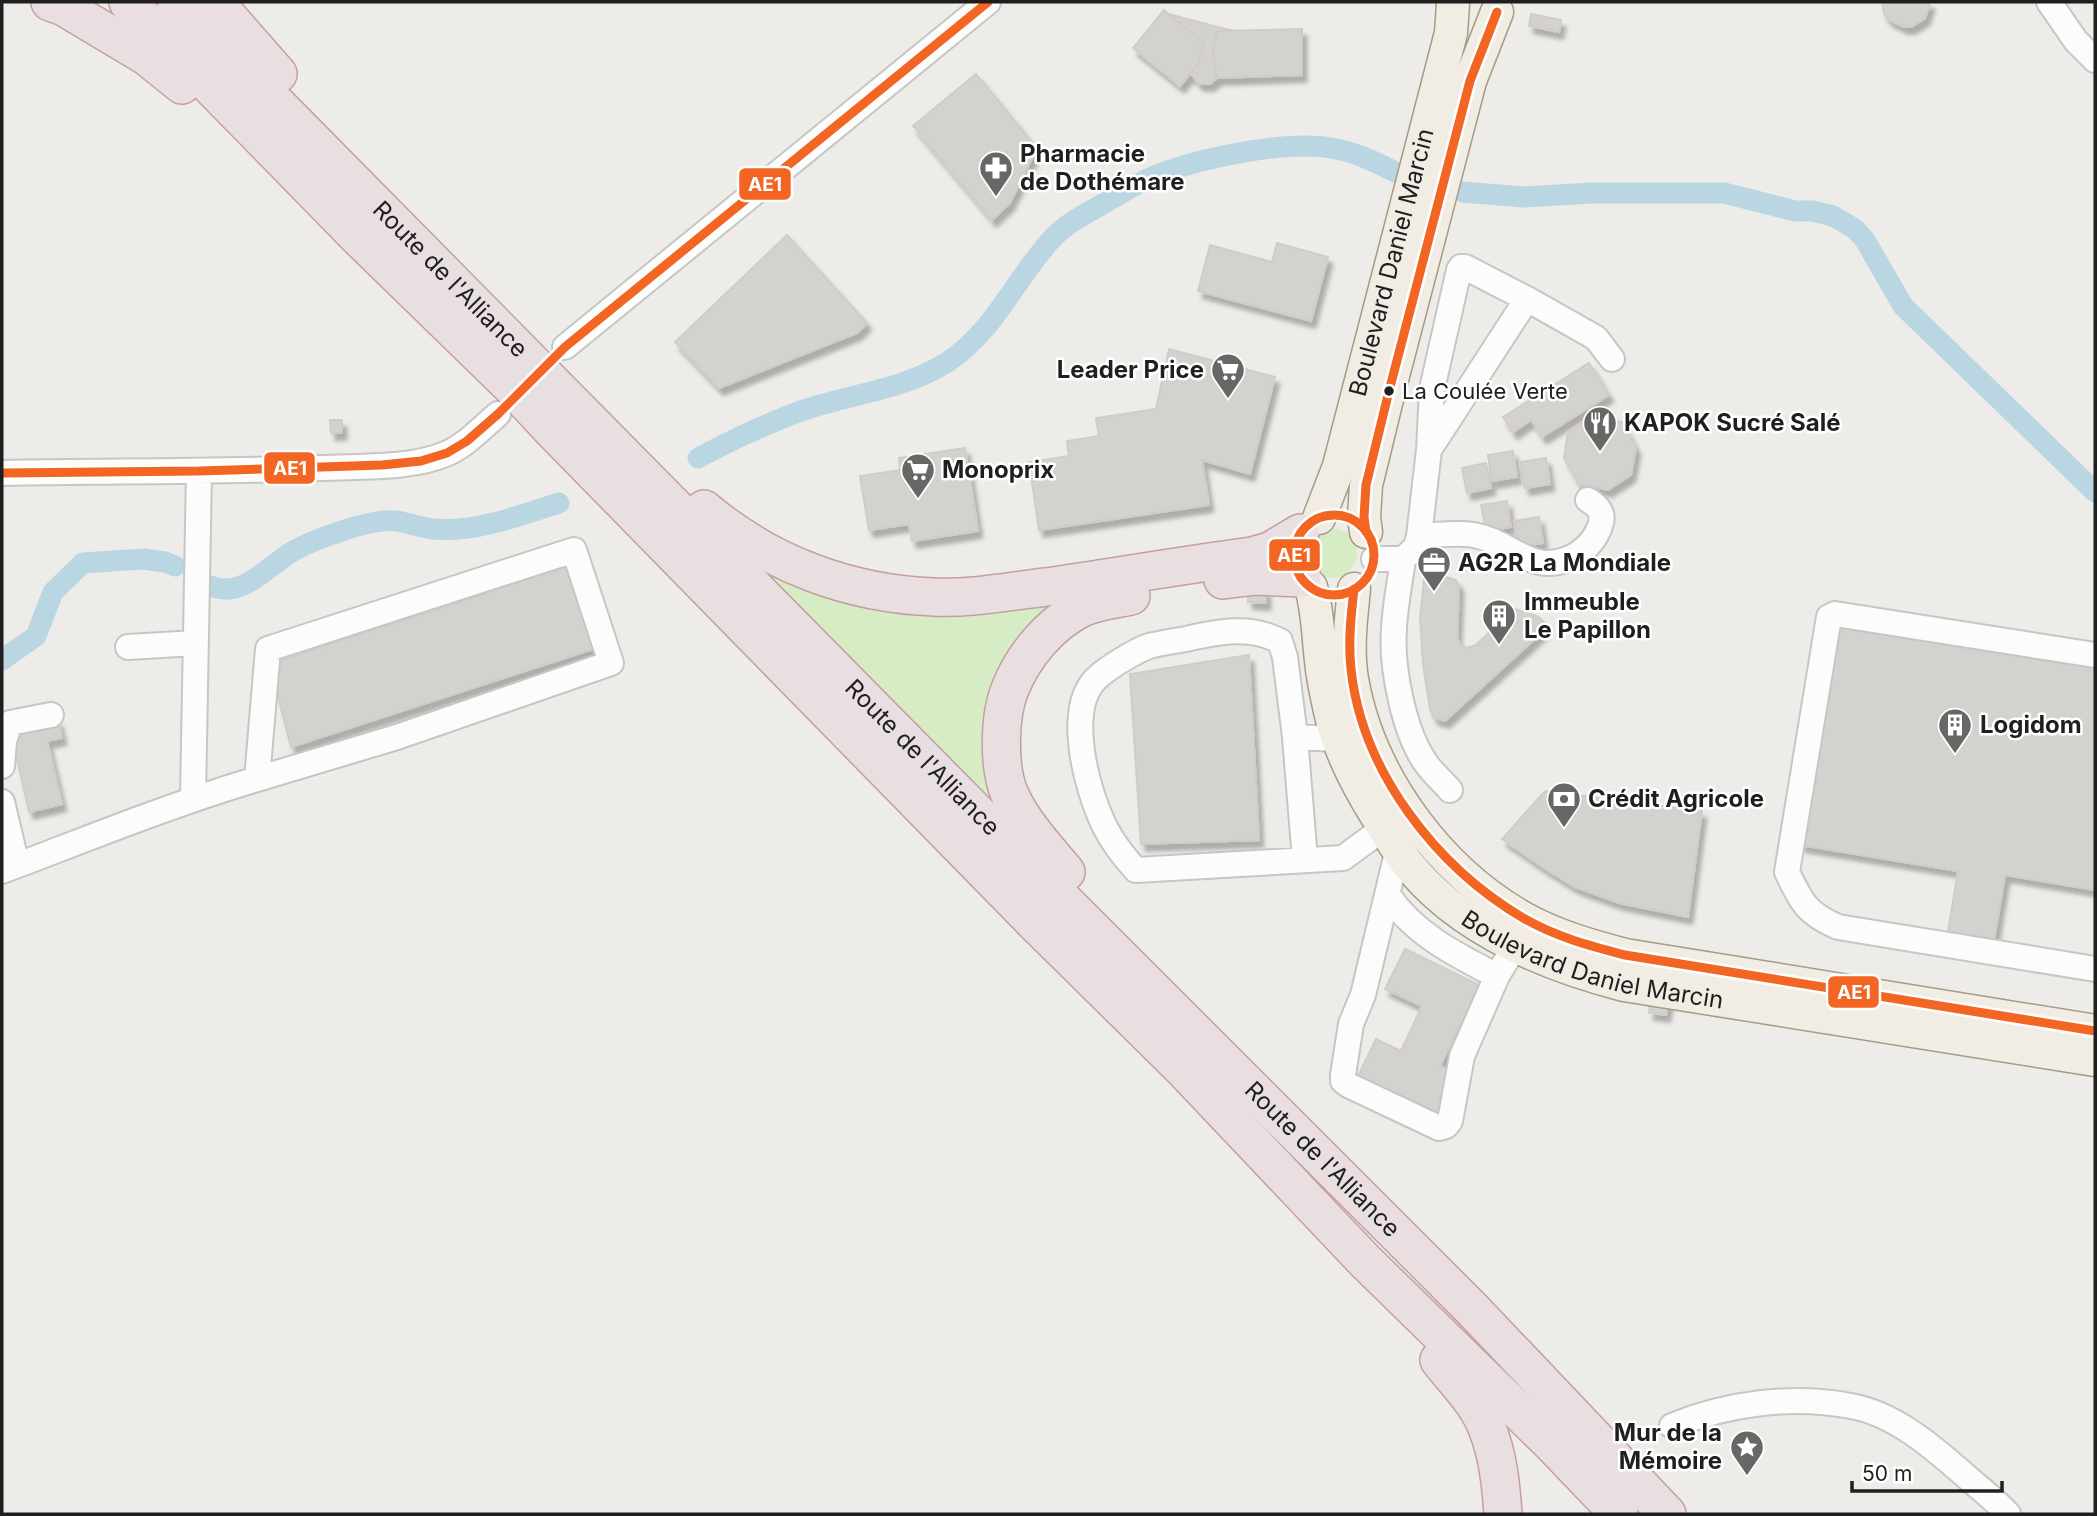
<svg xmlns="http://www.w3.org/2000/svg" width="2097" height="1516" viewBox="0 0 2097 1516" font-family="Inter,sans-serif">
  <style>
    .grass { fill: #d6ecc5 }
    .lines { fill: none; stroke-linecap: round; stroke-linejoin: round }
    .canal { stroke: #bad6e2; stroke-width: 21 }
    .building { fill: #d4d2cf; stroke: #d0cdc9; stroke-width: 2; filter: url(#shadow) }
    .minor-casing { stroke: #c6c6c4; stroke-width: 28 }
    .major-casing { stroke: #a49c84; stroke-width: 35 }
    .highway-casing { stroke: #c49ea5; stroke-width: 40 }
    .minor { stroke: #fcfcfc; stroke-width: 24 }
    .major { stroke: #f1ede5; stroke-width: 32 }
    .highway { stroke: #eadfe0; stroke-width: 37 }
    .bus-1-casing { stroke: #fff; stroke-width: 14 }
    .bus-1 { stroke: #f26522; stroke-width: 9 }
    .bus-dot { fill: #1f1f1f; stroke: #fff; stroke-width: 2.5 }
    .labels { text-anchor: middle; stroke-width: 5; stroke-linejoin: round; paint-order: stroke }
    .bus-label { font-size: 22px; fill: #1f1f1f; stroke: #fff; text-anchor: start }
    .poi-label { font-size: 24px; font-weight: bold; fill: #1f1f1f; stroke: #fff; text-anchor: start }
    .street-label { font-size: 24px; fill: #1f1f1f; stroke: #fff }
    .line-badge { stroke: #fff; stroke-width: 2.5 }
    .badge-label { font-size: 19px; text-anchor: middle; font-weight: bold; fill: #fff }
  </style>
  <defs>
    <filter id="shadow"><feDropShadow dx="4.5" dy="7" stdDeviation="2" flood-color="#0004"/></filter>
  </defs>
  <rect width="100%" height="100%" fill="#edece8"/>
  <path class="grass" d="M1307 553a25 25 0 1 1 50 0a25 25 0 1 1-50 0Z
    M755 565 1087 594 1020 638 994 813Z"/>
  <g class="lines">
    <path class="canal" d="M1463 192 1523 197 1592 193H1724L1795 211H1813L1833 216 1855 229 1865 240 1903 306 2095 492
      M698 458C732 440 767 423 804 410 851 394 907 389 949 361 994 331 1016 278 1051 240 1065 224 1085 214 1103 204 1119 195 1134 185 1150 178 1194 159 1284 140 1331 148 1355 152 1374 161 1395 172
      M211 586C243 600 269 564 295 550 310 542 329 535 345 530 360 525 381 519 397 521 409 523 422 528 434 529 474 533 522 515 559 503
      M2 660 36 636 53 592 83 563 143 559 165 562 175 566"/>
  </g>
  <path class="building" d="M1882 2H1930V4L1925 18 1911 27H1904L1889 20 1884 14Z
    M1164 10 1204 43 1198 64 1180 86 1133 48Z
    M1168 14 1233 31H1217L1213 51 1217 78 1210 84H1199L1190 73 1198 64 1204 43Z
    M1531 14 1561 20 1559 32 1529 26Z
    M1302 29V75L1215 78 1213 51 1217 31Z
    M976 74 1037 148 1010 203 992 220 913 126Z
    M787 235 867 323 857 333 719 388 675 342Z
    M1277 243 1328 257 1311 321 1198 291 1210 245 1272 262Z
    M1169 349 1275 377 1250 474 1202 460 1209 505 1039 530 1029 462 1069 456 1067 441 1099 436 1096 418 1156 409Z
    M1589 363 1609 395 1542 437 1531 420 1513 432 1503 417Z
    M1593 415 1622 422 1636 448 1631 475 1608 490 1579 484 1564 458 1568 432Z
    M330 420H342V433H331Z
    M965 448 978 531 912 541 909 524 869 530 860 476 900 470 899 458Z
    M1513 451 1517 477 1492 481 1488 455Z
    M1546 458 1550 484 1525 488 1520 462Z
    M1486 463 1491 488 1467 493 1462 468Z
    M1507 501 1511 527 1486 531 1481 505Z
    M1539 517 1543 543 1518 547 1514 521Z
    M569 566 596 648 291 747 275 685 276 662Z
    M1431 572 1456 580 1459 586 1457 638 1460 644 1467 648 1476 645 1514 609 1537 616 1546 624 1540 634 1445 721 1434 718 1430 709 1423 664 1420 618 1424 580 1426 575Z
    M1248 589 1266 590V603L1248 602Z
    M1836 622 2095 664V890L2005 875 1994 940 1948 932 1958 871 1800 845Z
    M1249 655 1259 840 1141 844 1130 674Z
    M58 720 62 738 47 741 62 804 29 812 11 732Z
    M1545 791 1702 811 1688 917 1619 903 1575 887 1544 868 1502 839Z
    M1405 949 1479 985 1440 1066 1455 1073 1436 1113 1358 1076 1376 1039 1401 1051 1422 1006 1385 989Z
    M1651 999 1668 1001 1666 1015 1649 1013Z"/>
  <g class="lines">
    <g class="minor-casing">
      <path id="minor" d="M2049 2 2076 41 2095 60
        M1527 299 1596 338 1612 359
        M565 347 988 2
        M2 473C108 471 215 472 321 468 360 466 413 469 448 453 467 444 482 428 498 414
        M1419 536C1437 535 1457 532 1474 535 1513 542 1533 579 1576 555 1587 548 1596 538 1600 526 1605 513 1598 506 1588 500
        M574 550 611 663 397 737 257 779 268 649Z
        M1374 559H1403L1416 547 1419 536 1429 450 1432 389 1459 270 1461 267H1465L1527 299 1429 450
        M1403 559C1400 582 1395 606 1394 629 1391 667 1404 735 1428 766 1434 774 1443 782 1450 790
        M128 647 196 643
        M2095 655 1835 614 1829 617 1787 872C1802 903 1806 913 1838 927L2095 969
        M1295 737 1338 739
        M2 766 4 741 10 723 51 715
        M193 798 199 471
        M2 802 17 865
        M1398 849 1363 995 1351 1024 1343 1075V1081L1348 1085 1439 1128 1446 1126 1450 1121 1462 1056 1497 976 1515 946
        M1305 860 1295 737 1285 657 1280 641C1249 625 1218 632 1186 639 1174 641 1161 643 1149 646 1137 650 1109 667 1099 676 1063 706 1087 791 1105 827 1113 843 1124 857 1136 870L1343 858 1384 828
        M2 871C87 839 170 805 257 779
        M1388 895C1414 934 1456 955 1497 976
        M1672 1426C1728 1403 1791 1395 1851 1406 1896 1414 1935 1449 1968 1478 1982 1490 1996 1501 2008 1514"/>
    </g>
    <g class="major-casing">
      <g id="major">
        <path id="s1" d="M1319 518 1339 466 1451 33 1453 4"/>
        <path d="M1366 532 1364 517 1366 485 1389 391 1470 81 1497 12"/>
        <path id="s2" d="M1311 587C1318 612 1318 635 1321 661 1323 682 1328 703 1333 724 1343 758 1360 790 1379 820 1389 836 1399 854 1412 869 1465 932 1547 965 1624 985L2095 1060"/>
        <path d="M1354 589C1351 619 1347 649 1352 679 1369 777 1439 871 1525 919 1556 936 1591 946 1625 955L2095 1031"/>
      </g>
    </g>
    <g class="highway-casing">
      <g id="highway">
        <path d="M50 2 64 7 146 56 182 85"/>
        <path d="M128 2 359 238 511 386 554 432 1035 923 1183 1069 1365 1261 1551 1443 1619 1514"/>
        <path id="s3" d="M176 2 1066 903 1473 1310 1667 1514"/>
        <path d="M215 2 278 74"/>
        <path d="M704 509C769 564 850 594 934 597 971 599 1010 591 1046 587 1115 577 1183 565 1252 556L1270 551 1300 533"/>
        <path d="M1223 580 1256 576 1302 578"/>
        <path d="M1066 872C1046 848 1023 824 1010 795 998 768 999 716 1010 689 1023 656 1051 622 1084 607 1099 601 1116 599 1131 596"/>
        <path d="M1439 1360C1455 1381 1478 1403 1487 1428 1498 1455 1501 1485 1503 1514"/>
      </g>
    </g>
    <use href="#minor" class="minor"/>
    <use href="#major" class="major"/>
    <use href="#highway" class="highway"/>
    <g class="bus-1-casing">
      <path id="bus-1" d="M2 473 199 471 382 465 421 461 447 453 467 441 498 414 565 347 988 2
        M1294 555a40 40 0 1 1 80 0a40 40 0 1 1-80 0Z
        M1366 532 1364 517 1366 485 1389 391 1470 81 1497 12
        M1354 589C1351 615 1348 642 1351 669 1362 772 1437 868 1525 919 1556 937 1591 946 1625 955L2095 1031"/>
    </g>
    <use href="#bus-1" class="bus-1"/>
  </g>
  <defs>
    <g id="pharmacy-pin" transform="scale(1.75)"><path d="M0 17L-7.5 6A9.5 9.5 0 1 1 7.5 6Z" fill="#676765" stroke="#fff"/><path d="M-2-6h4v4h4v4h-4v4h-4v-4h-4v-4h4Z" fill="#fff"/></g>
    <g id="supermarket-pin" transform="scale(1.75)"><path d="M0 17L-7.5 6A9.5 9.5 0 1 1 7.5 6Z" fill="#676765" stroke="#fff"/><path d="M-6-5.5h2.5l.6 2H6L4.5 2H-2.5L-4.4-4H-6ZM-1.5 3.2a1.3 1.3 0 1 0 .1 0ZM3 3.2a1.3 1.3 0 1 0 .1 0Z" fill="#fff"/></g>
    <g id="restaurant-pin" transform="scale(1.75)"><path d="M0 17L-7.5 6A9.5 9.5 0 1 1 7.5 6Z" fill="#676765" stroke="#fff"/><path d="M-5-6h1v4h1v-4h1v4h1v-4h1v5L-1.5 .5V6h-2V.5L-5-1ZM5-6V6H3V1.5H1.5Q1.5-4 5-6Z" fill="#fff"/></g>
    <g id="office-pin" transform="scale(1.75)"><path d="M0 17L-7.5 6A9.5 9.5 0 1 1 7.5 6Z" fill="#676765" stroke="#fff"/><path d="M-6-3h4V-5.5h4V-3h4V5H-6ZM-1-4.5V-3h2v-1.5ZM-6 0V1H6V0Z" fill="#fff"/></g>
    <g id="building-pin" transform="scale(1.75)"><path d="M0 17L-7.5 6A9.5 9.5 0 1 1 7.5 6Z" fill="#676765" stroke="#fff"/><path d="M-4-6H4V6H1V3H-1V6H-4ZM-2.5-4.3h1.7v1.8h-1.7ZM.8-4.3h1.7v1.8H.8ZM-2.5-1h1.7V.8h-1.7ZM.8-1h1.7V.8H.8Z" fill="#fff"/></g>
    <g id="bank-pin" transform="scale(1.75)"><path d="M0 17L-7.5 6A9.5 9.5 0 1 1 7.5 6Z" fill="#676765" stroke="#fff"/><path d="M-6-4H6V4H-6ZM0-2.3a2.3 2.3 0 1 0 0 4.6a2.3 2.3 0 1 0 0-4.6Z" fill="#fff"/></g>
    <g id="sight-pin" transform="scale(1.75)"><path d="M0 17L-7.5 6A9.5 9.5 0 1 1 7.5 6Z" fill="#676765" stroke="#fff"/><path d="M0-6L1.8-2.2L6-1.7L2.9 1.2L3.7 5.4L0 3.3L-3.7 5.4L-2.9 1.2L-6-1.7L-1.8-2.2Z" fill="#fff"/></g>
  </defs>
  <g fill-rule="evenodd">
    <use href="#pharmacy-pin" x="996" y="168"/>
    <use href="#supermarket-pin" x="1228" y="370"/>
    <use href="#restaurant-pin" x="1600" y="423"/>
    <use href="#supermarket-pin" x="918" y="470"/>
    <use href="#office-pin" x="1434" y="563"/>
    <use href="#building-pin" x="1499" y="616"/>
    <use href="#building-pin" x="1955" y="725"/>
    <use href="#bank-pin" x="1564" y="799"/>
    <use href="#sight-pin" x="1747" y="1447"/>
  </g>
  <circle class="bus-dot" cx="1389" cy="391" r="6"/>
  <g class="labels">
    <g class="bus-label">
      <text x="1402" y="399">La Coulée Verte</text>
    </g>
    <g class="poi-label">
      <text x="1020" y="162">Pharmacie<tspan x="1020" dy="28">de Dothémare</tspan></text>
      <text x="1204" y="378" text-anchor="end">Leader Price</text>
      <text x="1624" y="431">KAPOK Sucré Salé</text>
      <text x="942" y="478">Monoprix</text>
      <text x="1458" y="571">AG2R La Mondiale</text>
      <text x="1524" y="610">Immeuble<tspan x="1524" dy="28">Le Papillon</tspan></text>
      <text x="1980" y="733">Logidom</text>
      <text x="1588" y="807">Crédit Agricole</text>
      <text x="1722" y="1441" text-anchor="end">Mur de la<tspan x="1722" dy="28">Mémoire</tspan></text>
    </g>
    <g class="street-label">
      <text dy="8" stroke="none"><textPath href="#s1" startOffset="266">Boulevard Daniel Marcin</textPath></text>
      <text dy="8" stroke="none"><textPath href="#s3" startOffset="390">Route de l'Alliance</textPath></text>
      <text dy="8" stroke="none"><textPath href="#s3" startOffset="1062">Route de l'Alliance</textPath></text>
      <text dy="8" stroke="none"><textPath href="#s2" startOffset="513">Boulevard Daniel Marcin</textPath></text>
      <text dy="8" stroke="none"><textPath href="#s3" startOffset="1629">Route de l'Alliance</textPath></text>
    </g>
  </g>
  <g class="line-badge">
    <rect x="738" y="167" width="54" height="34" rx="7" fill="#f26522"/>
    <rect x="263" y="451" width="53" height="34" rx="7" fill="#f26522"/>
    <rect x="1268" y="538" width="53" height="34" rx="7" fill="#f26522"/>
    <rect x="1827" y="975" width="53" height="34" rx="7" fill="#f26522"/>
  </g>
  <g class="badge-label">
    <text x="765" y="191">AE1</text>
    <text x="290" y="475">AE1</text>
    <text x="1294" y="562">AE1</text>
    <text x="1854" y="999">AE1</text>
  </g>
  <rect width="2097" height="1516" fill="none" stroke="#1f1f1f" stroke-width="7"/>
  <path d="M1852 1481v10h150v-10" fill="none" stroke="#1f1f1f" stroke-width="3.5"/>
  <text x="1862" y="1481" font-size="21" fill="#1f1f1f" stroke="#ffffff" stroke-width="5" paint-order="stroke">50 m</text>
</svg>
